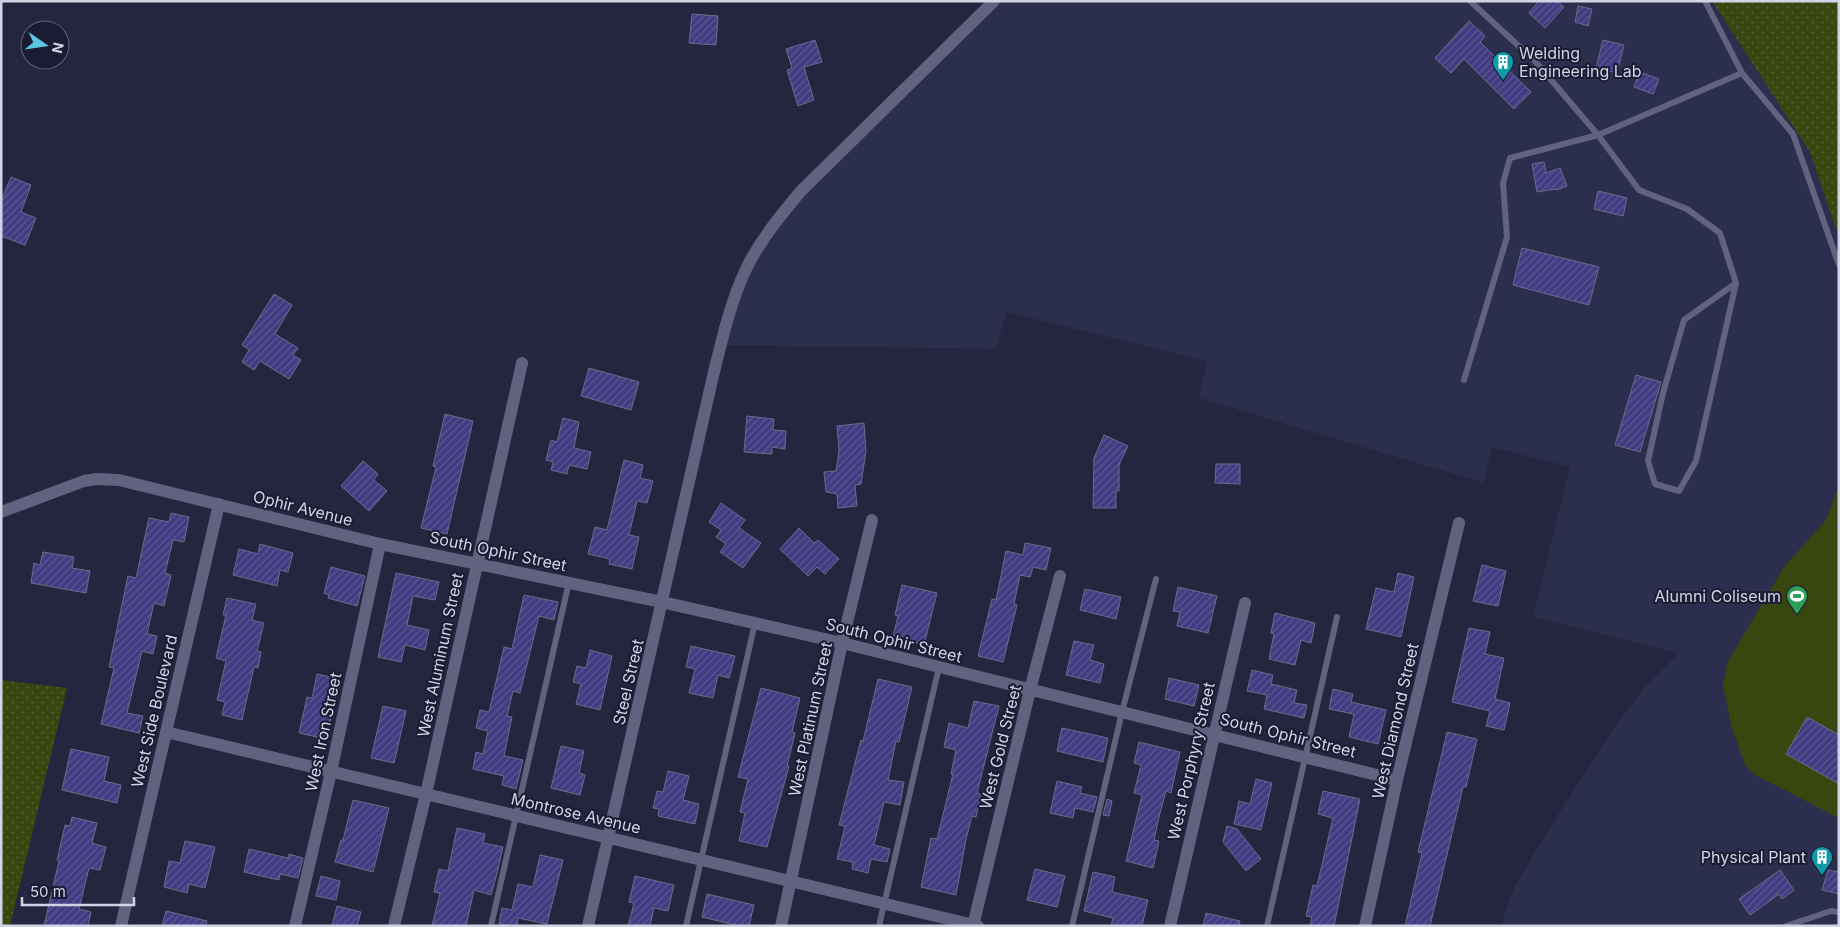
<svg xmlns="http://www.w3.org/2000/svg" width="1840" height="927" viewBox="0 0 1840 927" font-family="Inter,sans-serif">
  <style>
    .built { fill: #2c2e4d }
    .park { fill: url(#park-dots) }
    .pitch { fill: #394610 }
    .building { fill: url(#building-hatch); stroke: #6b6c89 }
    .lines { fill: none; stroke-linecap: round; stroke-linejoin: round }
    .service { stroke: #60627f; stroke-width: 6 }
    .minor { stroke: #60627f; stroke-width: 12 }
    .labels { text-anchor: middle; stroke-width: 4; stroke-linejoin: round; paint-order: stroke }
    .poi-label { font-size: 16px; fill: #d2d4e5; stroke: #1b1c34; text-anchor: end }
    .street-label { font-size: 16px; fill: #d2d4e5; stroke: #1b1c34 }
  </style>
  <defs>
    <pattern id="park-dots" width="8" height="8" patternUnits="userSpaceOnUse" patternTransform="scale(1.25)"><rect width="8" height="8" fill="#394610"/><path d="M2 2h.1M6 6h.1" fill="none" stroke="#556033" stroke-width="1.8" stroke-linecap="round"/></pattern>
    <pattern id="building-hatch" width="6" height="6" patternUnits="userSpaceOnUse" patternTransform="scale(1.25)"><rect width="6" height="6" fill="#413b81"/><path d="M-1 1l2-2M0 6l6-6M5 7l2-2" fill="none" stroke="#5c5693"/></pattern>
  </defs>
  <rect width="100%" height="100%" fill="#24253e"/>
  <path class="built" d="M994 1H1839V926H1502L1505 911 1515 886 1554 821 1615 727 1644 688 1678 653 1533 617 1570 467 1492 447 1484 483 1199 398 1207 361 1006 312 996 349 721 345 729 313 773 225Z"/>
  <path class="park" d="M1712 1H1839V238L1810 152Z
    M1 680 67 688 10 926H1Z"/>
  <path class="pitch" d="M1839 485V818L1755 775 1745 765 1732 728 1723 686 1727 663 1784 567 1826 520Z"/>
  <path class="building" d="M1539 1H1557L1564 7 1545 28 1529 13Z
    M1578 6 1592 9 1588 26 1575 22Z
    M692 14 718 16 716 45 689 43Z
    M1469 21 1485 36 1480 42 1531 92 1514 109 1464 59 1451 73 1435 58Z
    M815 40 822 62 804 67 814 100 798 106 787 70 792 68 786 49Z
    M1603 40 1624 45 1617 73 1596 68Z
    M1640 72 1659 79 1653 94 1634 87Z
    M1544 162 1546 173 1560 168 1567 186 1556 190 1555 189 1537 192 1532 164Z
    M11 177 31 185 21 212 36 218 25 245 1 236V201Z
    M1598 191 1627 198 1623 216 1594 209Z
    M1522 248 1599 267 1589 305 1513 285Z
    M274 294 292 305 275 334 298 348 293 355 301 360 289 379 260 361 254 370 242 362 249 350 242 345Z
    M589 368 639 382 631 410 581 396Z
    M1636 375 1661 382 1640 452 1615 445Z
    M445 414 473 421 447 534 421 528 436 467 433 466Z
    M747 416 774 419 773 430 786 431 785 449 772 447V454L744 452Z
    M563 418 579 422 574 448 591 452 587 469 569 465 567 474 551 470 553 462 546 460 551 440 557 442Z
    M864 423 866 451 861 484 855 485 857 506 838 508 837 494 826 492 824 472 836 471 839 451 837 426Z
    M1104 435 1128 446 1119 465V491H1116V508H1093L1094 458Z
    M624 460 643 465 640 478 653 481 647 503 637 501 629 535 639 537 632 569 609 564 610 559 588 554 595 527 607 530Z
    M363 461 378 474 374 480 387 491 369 511 341 486Z
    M1216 464H1240V484L1215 483Z
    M721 503 745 520 739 528 761 543 743 568 720 552 726 544 716 537 721 530 709 522Z
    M171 513 189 517 184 542 173 540 165 573 171 575 164 606 154 603 147 634 157 636 153 654 142 651 127 713 143 716 139 733 101 724 114 668 109 667 128 576 136 578 149 518 169 522Z
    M799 528 814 543 818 540 839 559 825 574 817 567 808 576 780 549Z
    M1025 543 1051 548 1046 570 1033 567 1030 577 1020 575 1014 604 1017 605 1003 662 978 656 992 599 996 600 1006 551 1023 555Z
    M260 544 293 553 288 572 280 570 277 586 233 575 239 549 258 554Z
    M43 552 74 557 72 568 90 571 86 593 31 583 34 563 40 565Z
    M1482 565 1506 571 1498 606 1473 601Z
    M331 567 365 576 357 606 328 598 329 595 324 593Z
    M396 573 439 582 435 600 413 596 407 625 429 630 425 650 405 645 401 662 378 657Z
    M1398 573 1414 577 1401 637 1366 629 1376 588 1394 592Z
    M902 585 937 593 924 645 893 637 898 616 895 615Z
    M1178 587 1217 596 1208 633 1177 626 1180 612 1173 611Z
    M1085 589 1121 597 1116 619 1080 610Z
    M524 595 558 602 554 620 539 616 520 693 513 691 507 716 512 717 504 756 523 760 516 789 502 785 504 776 473 769 476 752 483 754 488 731 476 728 480 710 489 712 504 647 512 649Z
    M227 598 256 604 252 620 264 623 257 651 261 652 258 668 254 667 242 720 222 715 225 702 217 700 226 661 216 658 226 615H223Z
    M1275 613 1315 623 1311 643 1301 640 1295 665 1269 659 1274 634 1271 633Z
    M1469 628 1490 632 1485 654 1504 658 1495 699 1510 703 1504 730 1486 726 1490 711 1452 702Z
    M1074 641 1094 645 1090 660 1104 664 1100 683 1066 675Z
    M691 646 735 656 729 678 718 675 713 698 689 693 695 669 686 667Z
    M590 650 612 656 600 710 576 704 581 684 573 682 577 666 586 668Z
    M1252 670 1273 675 1271 684 1297 690 1294 703 1307 705 1304 718 1264 709 1267 695 1247 691Z
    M317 674 340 679 326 739 299 733 307 697 312 698Z
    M1169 678 1199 685 1194 706 1165 699Z
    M878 679 912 687 899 742 896 741 888 780 904 782 900 805 884 802 874 845 890 849 887 862 871 859 868 873 852 869 853 862 837 859 845 826 839 825 861 740 863 741Z
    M761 688 800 698 792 732 795 733 787 766H789L767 847 739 841 745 813 740 812 748 779 738 777Z
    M1333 689 1353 694 1351 702 1386 710 1378 744 1349 737 1354 714 1329 709Z
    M974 701 999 706 977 793 981 794 976 817 972 816 966 839 956 895 921 887 931 838 937 839 953 774H951L956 750 944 747 949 723 968 728Z
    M383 706 406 711 394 763 371 758Z
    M1807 717 1839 735V784L1786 754Z
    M1062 728 1108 738 1103 762 1057 751Z
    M1447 732 1477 739 1466 787H1463L1430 926H1405L1422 853 1418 852Z
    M1139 742 1180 752 1171 793 1166 791 1159 817 1154 840 1159 841 1153 868 1126 861 1142 795 1134 793 1141 765 1134 763Z
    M561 746 584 751 579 773 585 775 580 795 551 788Z
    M71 749 109 757 104 781 121 785 117 803 62 790Z
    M668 771 689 776 683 800 699 804 695 824 658 816 659 809 653 808 657 791 663 792Z
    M1256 779 1272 783 1261 830 1234 824 1239 801 1250 804Z
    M1057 781 1082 787 1080 793 1097 797 1093 812 1075 808 1073 818 1050 813Z
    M1323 791 1360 799 1334 926H1310L1312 917 1306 916 1313 885 1317 886 1333 818 1318 814Z
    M1107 799 1112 801 1109 816 1103 815Z
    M353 800 389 808 373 872 335 862 341 840H343Z
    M72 817 97 823 92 843 106 847 100 870 89 868 79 909 91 912 88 926H44L59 861 57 860 65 825 70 826Z
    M1227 826 1237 829 1261 859 1246 871 1223 842Z
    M457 828 485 834 483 843 503 847 496 877 491 895 474 890 466 926H432L440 893 434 892 439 869 448 871Z
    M185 841 215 847 205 888 189 884 187 893 164 887 169 861 180 863Z
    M249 849 288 858 289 854 303 858 298 878 280 874 279 880 244 872Z
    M540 855 563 860 547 924 518 918 517 926 499 924 502 908 512 910 518 884 533 887Z
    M1035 869 1065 876 1057 907 1027 900Z
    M1780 870 1794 890 1782 899 1779 894 1750 915 1739 899Z
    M1828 870 1839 872V894L1822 890Z
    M1093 872 1115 877 1112 892 1148 900 1142 926H1111L1113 918 1084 911Z
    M321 876 340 881 336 900 316 896Z
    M635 876 674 885 668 911 654 908 650 926H628L634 903 629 902Z
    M707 894 754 905 749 926H739L702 917Z
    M337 906 361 912 357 926H332Z
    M166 911 207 921 206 926H162Z
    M1206 913 1240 921 1239 926H1203Z"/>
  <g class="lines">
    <path class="service" d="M1470 1 1534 60 1598 135 1742 73 1705 1
      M1742 73 1793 134 1839 265
      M1464 380 1507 237 1503 183 1510 158 1598 135 1639 190 1687 209 1720 233 1736 283 1696 461 1679 491 1655 484 1648 461 1663 393 1684 320 1736 283
      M491 926 569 582
      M686 926 755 623
      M879 926 939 667
      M1072 926 1122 712 1156 579
      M1267 926 1337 617
      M1786 926 1831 911 1839 912"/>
    <path class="minor" d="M1 512 84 481 97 479 119 480 380 544 662 602 842 643 1397 780
      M166 732 978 926
      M121 926 219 504
      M295 926 331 772 380 544
      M394 926 426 794 522 363
      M588 926 713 376C722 340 730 303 746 269 760 240 781 215 801 191L994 1
      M781 926 842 643 872 520
      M973 926 1030 690 1060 576
      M1170 926 1245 603
      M1365 926 1397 780 1459 523"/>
  </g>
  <defs>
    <g id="building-pin" transform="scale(1.125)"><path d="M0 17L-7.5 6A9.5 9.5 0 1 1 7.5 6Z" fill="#0f9aa8" stroke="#1b1c34"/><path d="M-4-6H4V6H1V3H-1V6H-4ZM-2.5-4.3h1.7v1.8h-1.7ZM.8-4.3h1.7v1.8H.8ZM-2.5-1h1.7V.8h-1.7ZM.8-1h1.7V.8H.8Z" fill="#fff"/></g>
    <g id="stadium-pin" transform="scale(1.125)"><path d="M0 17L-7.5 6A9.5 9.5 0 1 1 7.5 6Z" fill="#2e9e5b" stroke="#1b1c34"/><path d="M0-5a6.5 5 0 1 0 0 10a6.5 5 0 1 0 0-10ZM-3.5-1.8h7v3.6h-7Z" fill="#fff"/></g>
  </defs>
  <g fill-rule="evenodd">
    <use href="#building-pin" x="1503" y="62"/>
    <use href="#stadium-pin" x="1797" y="596"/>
    <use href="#building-pin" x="1822" y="857"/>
  </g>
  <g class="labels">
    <g class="poi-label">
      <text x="1519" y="59" text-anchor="start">Welding<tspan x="1519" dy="18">Engineering Lab</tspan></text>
      <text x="1781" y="602">Alumni Coliseum</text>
      <text x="1806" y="863">Physical Plant</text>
    </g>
    <g class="street-label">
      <text transform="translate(303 508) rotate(14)" y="6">Ophir Avenue</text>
      <text transform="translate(498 551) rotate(12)" y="6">South Ophir Street</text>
      <text transform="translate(894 640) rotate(14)" y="6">South Ophir Street</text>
      <text transform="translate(440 655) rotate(-78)" y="6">West Aluminum Street</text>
      <text transform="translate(628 682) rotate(-77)" y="6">Steel Street</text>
      <text transform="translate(154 711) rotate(-77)" y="6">West Side Boulevard</text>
      <text transform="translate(810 719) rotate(-78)" y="6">West Platinum Street</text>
      <text transform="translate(1395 721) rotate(-77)" y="6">West Diamond Street</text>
      <text transform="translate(323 732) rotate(-78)" y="6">West Iron Street</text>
      <text transform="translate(1288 735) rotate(14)" y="6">South Ophir Street</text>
      <text transform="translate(1000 747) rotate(-76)" y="6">West Gold Street</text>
      <text transform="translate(1191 761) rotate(-77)" y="6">West Porphyry Street</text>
      <text transform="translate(576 813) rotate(13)" y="6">Montrose Avenue</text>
    </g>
  </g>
  <rect width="1840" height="927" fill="none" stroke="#d2d4e5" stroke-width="5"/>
  <g transform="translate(45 45) rotate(103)"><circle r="24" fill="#1b1c34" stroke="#64667b"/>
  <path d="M0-4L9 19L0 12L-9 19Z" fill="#5bc8e6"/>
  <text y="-8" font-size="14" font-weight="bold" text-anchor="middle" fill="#d2d4e5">N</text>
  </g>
  <path d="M22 897v8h112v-8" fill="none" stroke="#d2d4e5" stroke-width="2.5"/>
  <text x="30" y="897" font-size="15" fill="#d2d4e5" stroke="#1b1c34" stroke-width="4" paint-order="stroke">50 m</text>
</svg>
